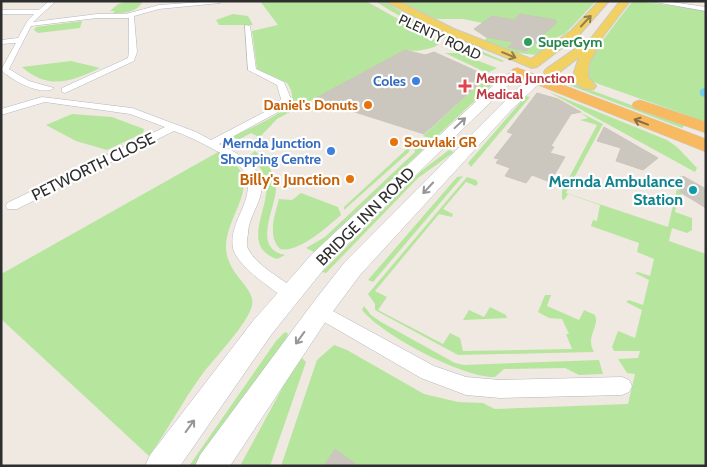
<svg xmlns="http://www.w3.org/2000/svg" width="707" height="467" viewBox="0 0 707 467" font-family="Cabin,sans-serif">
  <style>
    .green { fill: #b6e59e }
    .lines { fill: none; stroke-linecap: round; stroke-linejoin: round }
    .canal { fill: #75cff0; fill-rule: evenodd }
    .building { fill: #cbc7bf; stroke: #cbc5ba }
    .minor-casing { stroke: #b4b7c1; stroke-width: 1 }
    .secondary-casing { stroke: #b4b7c1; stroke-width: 1 }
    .primary-casing { stroke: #c9c9c9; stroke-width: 2 }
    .trunk-casing { stroke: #c9c9c9; stroke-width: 1 }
    .minor { fill: #fff; fill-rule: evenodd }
    .secondary { fill: #fff; fill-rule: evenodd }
    .primary { fill: #f2d163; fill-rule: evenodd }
    .trunk { fill: #f8ba60; fill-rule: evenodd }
    .oneway { stroke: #908048 }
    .oneway2 { stroke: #896d44 }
    .oneway3 { stroke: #969696 }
    .leisure-dot { fill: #2e9e5b; stroke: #fff; stroke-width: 2 }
    .shop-dot { fill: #3f7fe0; stroke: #fff; stroke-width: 2 }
    .health-dot { fill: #e0444e; stroke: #fff; stroke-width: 2 }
    .food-dot { fill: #e8710a; stroke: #fff; stroke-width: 2 }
    .culture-dot { fill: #0f9aa8; stroke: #fff; stroke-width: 2 }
    .labels { text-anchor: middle; stroke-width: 4.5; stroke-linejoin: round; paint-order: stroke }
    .far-street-label { font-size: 14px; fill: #2e2e2e; stroke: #fff }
    .far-leisure-label { font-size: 14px; font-weight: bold; fill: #27864d; stroke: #fff; text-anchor: start }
    .far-health-label { font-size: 14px; font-weight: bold; fill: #be3a42; stroke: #fff; text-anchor: start }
    .far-shop-label { font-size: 14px; font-weight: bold; fill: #366cbe; stroke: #fff; text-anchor: end }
    .far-food-label { font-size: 14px; font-weight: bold; fill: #c56008; stroke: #fff; text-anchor: end }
    .street-label { font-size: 16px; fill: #2e2e2e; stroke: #fff }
    .food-label { font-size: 16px; font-weight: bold; fill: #c56008; stroke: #fff; text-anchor: end }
    .culture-label { font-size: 16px; font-weight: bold; fill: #0d838f; stroke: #fff; text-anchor: end }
  </style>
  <rect width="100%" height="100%" fill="#efe9e1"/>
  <path class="green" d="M129 1H143C136 13 126 13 113 13L115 11H110L118 4Z
    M260 1H366L437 41 439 44C432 50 414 52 405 50L277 119 258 139 250 144 248 143 259 137 251 133 238 140 233 137C245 130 286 114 291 101 294 95 290 87 287 83L257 69 252 31 278 25Z
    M375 1H384L424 26 504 61 502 62C458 45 415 27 375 1Z
    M398 1H596L566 33 556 38 547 49 538 55 517 53 485 41 486 38 502 27 463 19H436Z
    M636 1 706 10V122L593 82 586 77 588 62 593 53 631 3Z
    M233 14 248 16 253 25H219L216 20Z
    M82 21 80 28 38 33 34 30 36 27Z
    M445 53H458L497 68 487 73Z
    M71 61 100 68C72 81 49 91 22 67Z
    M487 76 498 79 434 139 423 136Z
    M572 83 685 125 682 128 569 85Z
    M549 92 667 140 677 147 697 168 695 172Z
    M526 96 530 97 471 167 468 163Z
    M579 112 603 124 566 193 668 227 680 176 683 177 680 192 682 194 679 196 675 212 692 218V230L687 233 672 228 669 241 706 254V466H358L335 450 324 466H281L317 360 334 345 347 350 424 394 458 402 483 403 495 409 628 404 635 374 627 373 618 359 638 358 640 351H614L612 347 618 331 635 338 642 310 626 302 629 300 643 305 649 280 635 273 638 272 650 276 654 259 637 252 639 243 591 226 593 220 597 221 600 205 568 194 564 200 562 199V191L597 125 580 120 588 118Z
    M72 114 112 117 144 129 143 133 107 150 76 141 46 125Z
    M418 141 428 145 315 251 314 252 306 248 325 237 415 152 414 144Z
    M410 146 409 152 344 210V207Z
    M449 150 454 152 418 178 329 270 326 273 322 272 420 172Z
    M255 151C264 159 274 171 276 183 279 204 249 248 285 255L277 259C239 246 271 207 266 182 264 171 257 163 249 156Z
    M218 152C271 179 226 210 226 248 227 275 256 288 252 305 249 323 213 359 201 376 182 402 168 430 149 456L1 319V272L3 273Z
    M463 176 373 282 368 280 457 177Z
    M467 177 476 180 478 183 476 186 466 182 443 209 453 214 452 217 439 214 375 291 387 297 378 310 443 344 450 333 460 338 463 351 572 349 566 334H569L562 319 549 318 538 312 545 295H551L547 306 579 320 584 310 595 315C600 327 585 336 594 352L458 355 375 310V304L368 294Z
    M301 193 338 207 341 215C327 227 299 253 280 249 267 236 275 214 279 199L292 200Z
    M364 306 371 315 381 322 455 363 464 365 599 360 603 374 579 375 565 368 504 369 495 377C463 378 382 335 362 310Z
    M490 307 506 315 507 318 463 320 469 310 484 317Z
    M286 332 288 334 287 339 198 466H189L276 341 284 333Z
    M302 358 306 362 270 466H240L285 383Z"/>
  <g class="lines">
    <path class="canal" d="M706 87V98L700 95V90Z"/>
  </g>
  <path class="building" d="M520 14 556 20 554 22H557L526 51 508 47 514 42 486 37 474 29 492 16 514 20Z
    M405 50 425 55 434 52 487 76 424 134 314 99Z
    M537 93 558 99 581 112 571 114 551 146 554 147 550 153 565 157 550 182 532 175 526 183 505 176 510 168 496 163 499 159 494 158 513 134 507 132Z
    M604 127 625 139 658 158 643 170 616 161 621 148 597 141Z
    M683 176 706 189V208L680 192Z
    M335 449 358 466H324Z"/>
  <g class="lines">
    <g class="minor-casing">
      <path id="minor" d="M49 1H56L33 22 97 14H126L159 5 217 1 220 3 159 9 134 16 137 52 134 61 65 93 62 92V88L128 58 129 52V18H97L31 26 9 69 29 81 54 88C42 97 11 80 1 70L16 43 1 44V40L18 38 28 20 34 14H1V10H39Z
        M649 1H665L706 7V11Z
        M245 25 250 26 256 69 284 82 291 99 280 111 219 144C240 154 268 169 260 197 256 210 248 221 248 234 247 239 246 245 248 249 257 266 281 278 296 290L298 294 296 298 290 300 284 298C270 287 237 266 233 248 230 234 238 219 243 207 257 173 240 163 213 149 200 142 188 136 174 131L17 209H7L6 206 7 203 165 127 130 114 45 102 1 115V109L42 97 132 108 196 132 211 140 274 107 281 99 277 85 248 70Z
        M320 304 434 366 466 377 500 380 622 377 629 380 632 386 629 392 622 395 500 398 466 395 421 378 314 316 312 311 314 306Z"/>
    </g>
    <g class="secondary-casing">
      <path id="secondary" d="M518 68 524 72 522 75 506 87 422 169 328 264 271 335 180 466H145L150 455 253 321 312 254 498 81Z
        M537 76 541 77 543 80 512 109 360 275 328 318 230 466H195L200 455 312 304 344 263 521 85Z"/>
    </g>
    <g class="primary-casing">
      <path id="primary" d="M385 1H398L454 29 531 59 571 31 599 1H609L579 35 537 67 532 68 446 33Z
        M620 1H630L598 43 599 45 589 63 588 77 596 86 594 89H584L575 82 574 72 579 57 556 75H546L544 72 546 69 592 37Z"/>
    </g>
    <g class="trunk-casing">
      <path id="trunk" d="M518 68 706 139V152L513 75 511 72 513 69Z
        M640 100 706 122V133L634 108 632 105 634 102Z"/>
    </g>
    <use href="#minor" class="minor"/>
    <use href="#secondary" class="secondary"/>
    <use href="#primary" class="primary"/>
    <use href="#trunk" class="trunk"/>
  </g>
  <defs><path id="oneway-shaft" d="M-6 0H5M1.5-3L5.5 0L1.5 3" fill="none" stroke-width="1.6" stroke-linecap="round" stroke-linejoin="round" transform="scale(1.25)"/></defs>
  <g class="oneway">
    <use href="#oneway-shaft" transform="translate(586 21) rotate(-47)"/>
    <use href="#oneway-shaft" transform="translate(509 55) rotate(22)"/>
  </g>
  <use class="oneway2" href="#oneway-shaft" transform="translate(641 122) rotate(-159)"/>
  <g class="oneway3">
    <use href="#oneway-shaft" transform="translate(460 123) rotate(-43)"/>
    <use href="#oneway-shaft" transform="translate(428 188) rotate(133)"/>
    <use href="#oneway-shaft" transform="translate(300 338) rotate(126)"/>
    <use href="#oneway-shaft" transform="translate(190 426) rotate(-54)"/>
  </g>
  <circle class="leisure-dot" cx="528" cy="42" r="5"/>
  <g class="shop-dot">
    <circle cx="416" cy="81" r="5"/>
    <circle cx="331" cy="151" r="5"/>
  </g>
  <path class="health-dot" d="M462.5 78.5h5v5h5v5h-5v5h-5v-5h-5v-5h5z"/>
  <g class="food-dot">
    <circle cx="368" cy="105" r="5"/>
    <circle cx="394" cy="142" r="5"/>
    <circle cx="350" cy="179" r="5"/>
  </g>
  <circle class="culture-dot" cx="693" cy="190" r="5"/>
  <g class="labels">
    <g class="far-street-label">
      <text transform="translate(440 37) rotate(25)" y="5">PLENTY ROAD</text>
    </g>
    <g class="far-leisure-label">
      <text x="538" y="47">SuperGym</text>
    </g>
    <g class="far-health-label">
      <text x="476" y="83">Mernda Junction<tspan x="476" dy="16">Medical</tspan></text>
    </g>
    <g class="far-shop-label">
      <text x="406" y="86">Coles</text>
      <text x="321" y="148">Mernda Junction<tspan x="321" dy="16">Shopping Centre</tspan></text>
    </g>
    <g class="far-food-label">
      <text x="358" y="110">Daniel's Donuts</text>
      <text x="404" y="147" text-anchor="start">Souvlaki GR</text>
    </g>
    <g class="street-label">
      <text transform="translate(93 166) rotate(-26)" y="6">PETWORTH CLOSE</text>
      <text transform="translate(365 216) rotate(-45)" y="6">BRIDGE INN ROAD</text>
    </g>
    <g class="food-label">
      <text x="340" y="185">Billy's Junction</text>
    </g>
    <g class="culture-label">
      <text x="683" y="187">Mernda Ambulance<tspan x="683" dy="18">Station</tspan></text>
    </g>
  </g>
  <rect width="707" height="467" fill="none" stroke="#2e2e2e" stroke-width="5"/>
</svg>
